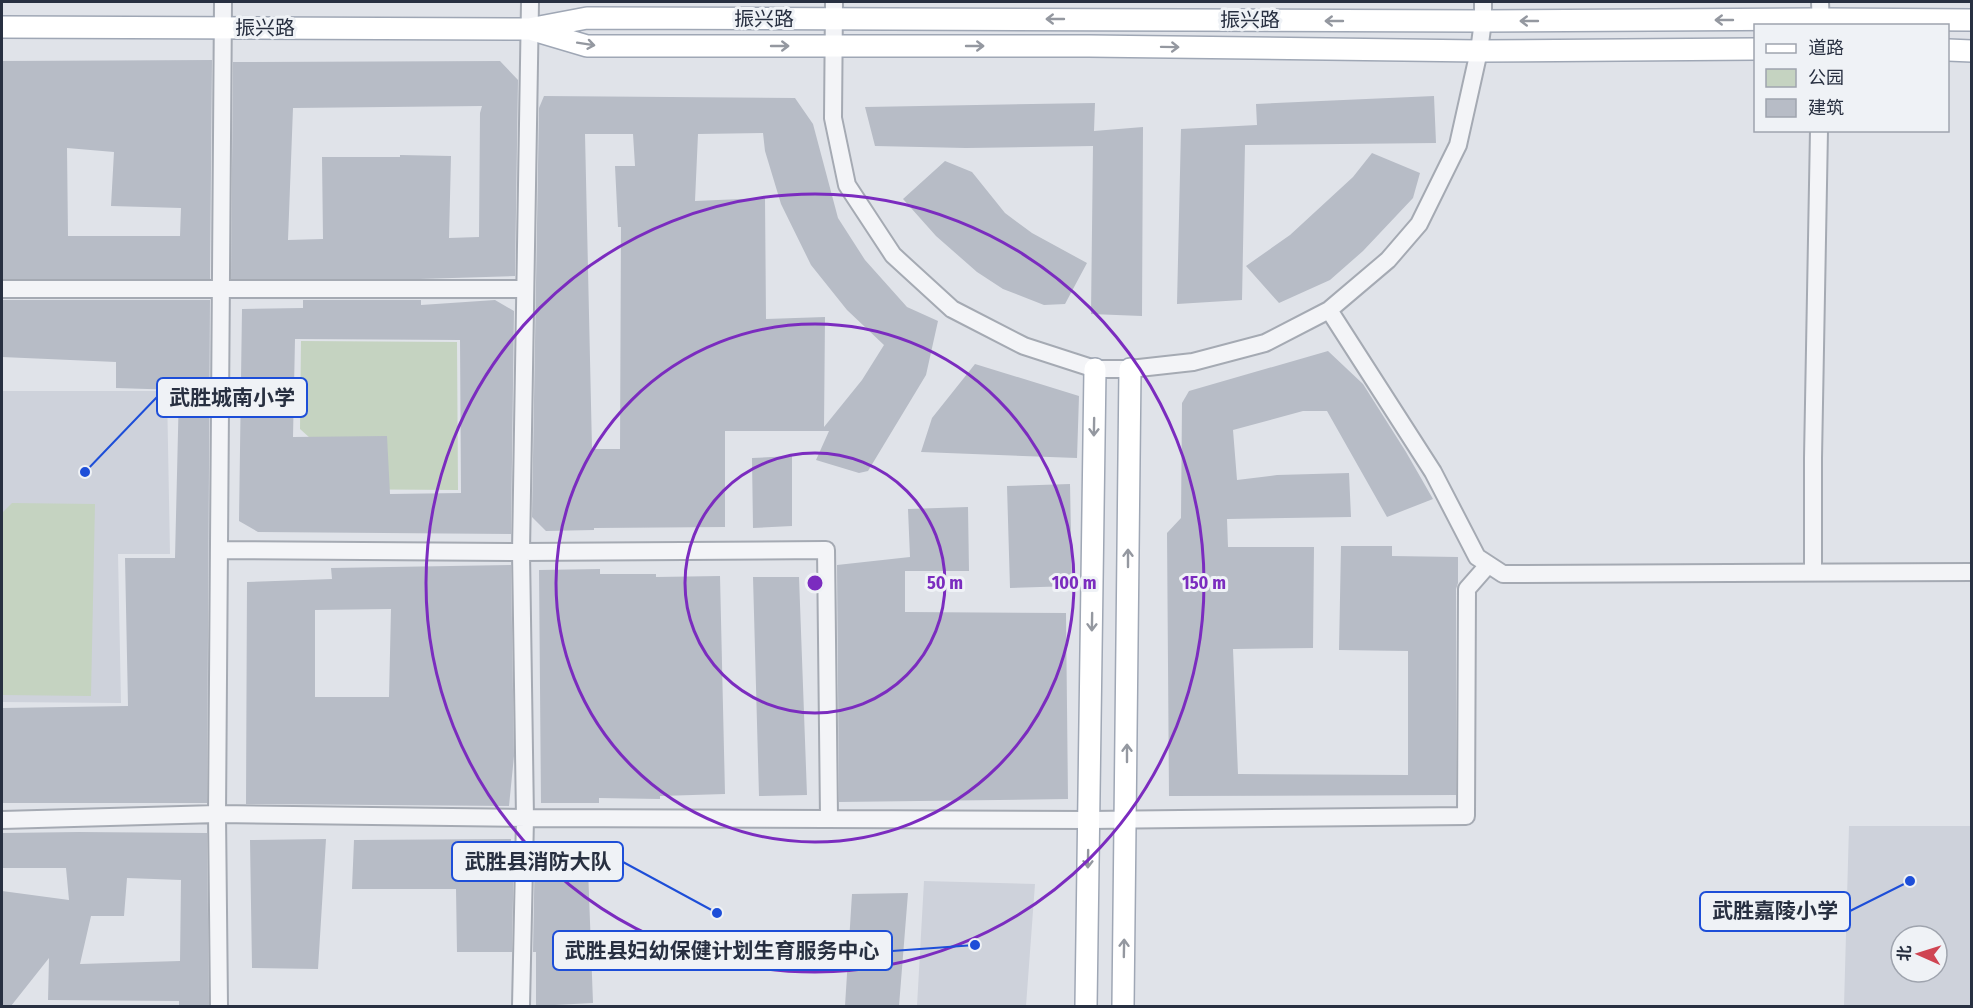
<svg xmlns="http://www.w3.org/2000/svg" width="1973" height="1008" viewBox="0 0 1973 1008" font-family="'Fira Sans Condensed','Noto Sans SC',sans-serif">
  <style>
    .built { fill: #ced2db; fill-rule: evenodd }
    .green { fill: #c5d3c1 }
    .building { fill: #b7bcc6; fill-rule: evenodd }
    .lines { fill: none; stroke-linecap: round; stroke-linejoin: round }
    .minor-casing { stroke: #a5aab3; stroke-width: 20 }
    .major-casing { stroke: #9fa7b5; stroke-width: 24 }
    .minor { stroke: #f3f4f7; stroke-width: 16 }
    .major { stroke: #fff; stroke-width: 21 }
    .oneway { stroke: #9498a0 }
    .ring { fill: none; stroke: #7b2cbf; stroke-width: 3 }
    .labels { text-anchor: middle; stroke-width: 6; stroke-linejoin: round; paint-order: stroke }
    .street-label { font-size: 20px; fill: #283041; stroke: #eff2f6 }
    .centre { fill: #7b2cbf; stroke: #eff2f6; stroke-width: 3 }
    .ring-label { font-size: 18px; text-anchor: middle; font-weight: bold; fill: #7b2cbf; stroke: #eff2f6; stroke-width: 6; stroke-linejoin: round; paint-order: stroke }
    .leader { fill: none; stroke: #1d4ed8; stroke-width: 2 }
    .callout-dot { fill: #1d4ed8; stroke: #eff2f6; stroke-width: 2 }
    .callout { fill: #eff2f6; stroke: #1d4ed8; stroke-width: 2 }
    .callout-label { font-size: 21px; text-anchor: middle; font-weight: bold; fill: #283041 }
  </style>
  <rect width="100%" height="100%" fill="#e0e3e9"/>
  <path class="built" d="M2 391H167L170 554H118L121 703 2 702Z
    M1849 826H1971V1006H1844ZM1901 936H1937V972H1901Z
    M924 881 1035 884 1026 1006H917Z"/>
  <path class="green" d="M301 341 457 342 458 490 311 489 310 438 300 429Z
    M12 503 95 504 91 696 2 695V513Z"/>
  <path class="building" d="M212 60 210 279H2V61ZM67 148 114 152 111 206 181 208 180 236H68Z
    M500 61 518 80 515 276 420 279H231L233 62ZM482 106 480 113 479 237 449 238 451 156 400 155V157H322L323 239 288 240 293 108Z
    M544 96 795 98 813 124 838 218 865 260 907 307 938 321 926 375 868 471 859 473 816 460 829 431H725V527L594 528V530L546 531 532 517 539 108ZM763 133 765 151 781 204 811 265 847 310 884 345 862 380 824 427 825 317 766 319 765 198 695 201 698 134ZM585 134H633L635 166H615L618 227H621L620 449H592Z
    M1434 96 1436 143 1245 145 1242 300 1177 304 1181 129 1257 125 1256 104Z
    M1095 103 1094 131 1143 127 1142 316 1091 314 1093 146 966 148 875 146 865 107Z
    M1372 153 1420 173 1413 198 1363 251 1330 280 1279 303 1246 266 1290 235 1353 177Z
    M945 161 972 172 1005 213 1032 233 1087 263 1065 304 1044 305 1003 289 977 272 936 236 903 199Z
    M2 300H210L207 803H2V708L128 706 125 558H175L179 390 116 388V362L2 357Z
    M303 300H421V305L495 300 514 311 511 534 258 532 239 521 242 309 303 308ZM295 339 460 340 461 493 390 494 387 436 293 437Z
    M1328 351 1363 384 1406 452 1433 499 1387 517 1327 411H1303L1233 430 1237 480 1277 475 1349 473 1351 517 1227 519 1228 547H1314L1313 648 1233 649 1238 774 1408 775V651L1339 650 1341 546H1392V556L1458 557V583L1456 589V795L1169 796 1167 533 1181 518 1182 403 1189 391Z
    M975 364 1079 396 1077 458 921 452 932 418Z
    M792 456V526L753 528 752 458Z
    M1070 484 1072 586 1010 588 1007 486Z
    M968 507 969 571H905V612L1066 613 1068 799 839 802 837 565 910 557 908 509Z
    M511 565 514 756 509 806 246 804 247 582 332 579 331 568ZM391 609 389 697H315V610Z
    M600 569V574H656V577L720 576 725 794 660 796V799L599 798V803H541L539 570Z
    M753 577H799L807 795 759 796Z
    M79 832 207 833 209 1006H179V1001L48 1000 49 958 11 1006H2V891L69 900 66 868H2V833ZM127 878 181 880 180 961 80 964 91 916H124Z
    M326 839 318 969 252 968 250 840Z
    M511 839V844H514L512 952H457L456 889H352L354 840Z
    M587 841 593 1003 536 1006V952H533L535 843Z
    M908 893 899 1006H845L852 894Z"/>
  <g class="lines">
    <g class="minor-casing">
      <path id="minor" d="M834 2 833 118 847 185 893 255 952 309 1024 346 1095 369H1130L1193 362 1265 343 1329 310 1388 260 1419 224 1458 145 1479 51 1483 21V2
        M1820 2 1821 26
        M2 289H524
        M1329 310 1433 472 1477 557 1503 574 1972 572
        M219 550 521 552 826 550 829 818
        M1813 571V458L1819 130
        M2 820 217 814 525 818 1089 820 1466 816 1467 589 1488 565
        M219 1006 217 814 223 2
        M521 1006 525 818 521 552 530 2"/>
    </g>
    <g class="major-casing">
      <path id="major" d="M2 27 529 29 587 18 1483 21 1821 19 1972 20
        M533 30 587 46H1089L1479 51 1756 49
        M1948 50 1972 51
        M1086 1006 1095 369
        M1123 1006 1130 369"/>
    </g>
    <use href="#minor" class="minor"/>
    <use href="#major" class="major"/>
  </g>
  <defs><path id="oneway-shaft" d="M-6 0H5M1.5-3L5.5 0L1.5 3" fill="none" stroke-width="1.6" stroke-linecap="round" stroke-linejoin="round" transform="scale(1.5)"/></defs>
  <g class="oneway">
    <use href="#oneway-shaft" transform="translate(1055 19) rotate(180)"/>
    <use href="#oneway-shaft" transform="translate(1724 20) rotate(180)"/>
    <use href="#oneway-shaft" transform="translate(1334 21) rotate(-180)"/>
    <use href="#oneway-shaft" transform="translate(1529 21) rotate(180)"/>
    <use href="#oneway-shaft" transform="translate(586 44) rotate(9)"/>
    <use href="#oneway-shaft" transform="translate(780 46)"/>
    <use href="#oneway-shaft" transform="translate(975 46)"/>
    <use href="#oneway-shaft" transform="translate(1170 47) rotate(1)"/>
    <use href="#oneway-shaft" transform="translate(1094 427) rotate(91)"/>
    <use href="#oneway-shaft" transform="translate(1128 558) rotate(-90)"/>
    <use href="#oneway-shaft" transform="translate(1092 622) rotate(91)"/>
    <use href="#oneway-shaft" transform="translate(1127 753) rotate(-90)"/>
    <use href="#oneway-shaft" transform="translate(1088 859) rotate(91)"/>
    <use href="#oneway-shaft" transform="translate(1124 948) rotate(-89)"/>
  </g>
  <g class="ring">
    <circle cx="815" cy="583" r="130"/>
    <circle cx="815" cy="583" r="259"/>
    <circle cx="815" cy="583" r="389"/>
  </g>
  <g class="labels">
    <g class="street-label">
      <text x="764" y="26">振兴路</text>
      <text x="1250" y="27">振兴路</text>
      <text x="265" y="35">振兴路</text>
    </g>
  </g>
  <circle cx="815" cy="583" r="9" class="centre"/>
  <g class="ring-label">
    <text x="945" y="589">50 m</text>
    <text x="1074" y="589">100 m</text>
    <text x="1204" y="589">150 m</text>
  </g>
  <path class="leader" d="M85 472L157 397M717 913L623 862M1910 881L1850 911M975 945L892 951"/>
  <g class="callout-dot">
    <circle cx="85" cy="472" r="6"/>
    <circle cx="717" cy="913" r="6"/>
    <circle cx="1910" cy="881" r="6"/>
    <circle cx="975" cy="945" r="6"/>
  </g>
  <g class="callout">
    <rect x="157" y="378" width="150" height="39" rx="6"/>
    <rect x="452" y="842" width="171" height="39" rx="6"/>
    <rect x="1700" y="892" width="150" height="39" rx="6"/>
    <rect x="553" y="931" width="339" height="39" rx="6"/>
  </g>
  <g class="callout-label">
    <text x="232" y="405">武胜城南小学</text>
    <text x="538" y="869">武胜县消防大队</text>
    <text x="1775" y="918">武胜嘉陵小学</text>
    <text x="722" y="958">武胜县妇幼保健计划生育服务中心</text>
  </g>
  <rect width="1973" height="1008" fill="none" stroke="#283041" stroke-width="6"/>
  <rect x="1754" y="24" width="195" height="108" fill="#eff2f6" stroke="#9fa4ae" stroke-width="1.5"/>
  <rect x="1766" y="44" width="30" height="9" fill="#ffffff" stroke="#9fa4ae" stroke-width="1.5"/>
  <text x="1808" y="54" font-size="18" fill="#283041">道路</text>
  <rect x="1766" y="69" width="30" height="18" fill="#c5d3c1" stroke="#9fa4ae" stroke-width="1.5"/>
  <text x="1808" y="84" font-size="18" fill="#283041">公园</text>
  <rect x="1766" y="99" width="30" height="18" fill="#b7bcc6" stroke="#9fa4ae" stroke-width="1.5"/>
  <text x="1808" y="114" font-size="18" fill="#283041">建筑</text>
  <g transform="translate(1919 954) rotate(273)"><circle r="28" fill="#eff2f6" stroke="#9fa4ae" stroke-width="1.5"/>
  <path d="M0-4.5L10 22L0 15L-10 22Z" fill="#cf4452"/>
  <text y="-9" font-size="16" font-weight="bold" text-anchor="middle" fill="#283041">北</text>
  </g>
</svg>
